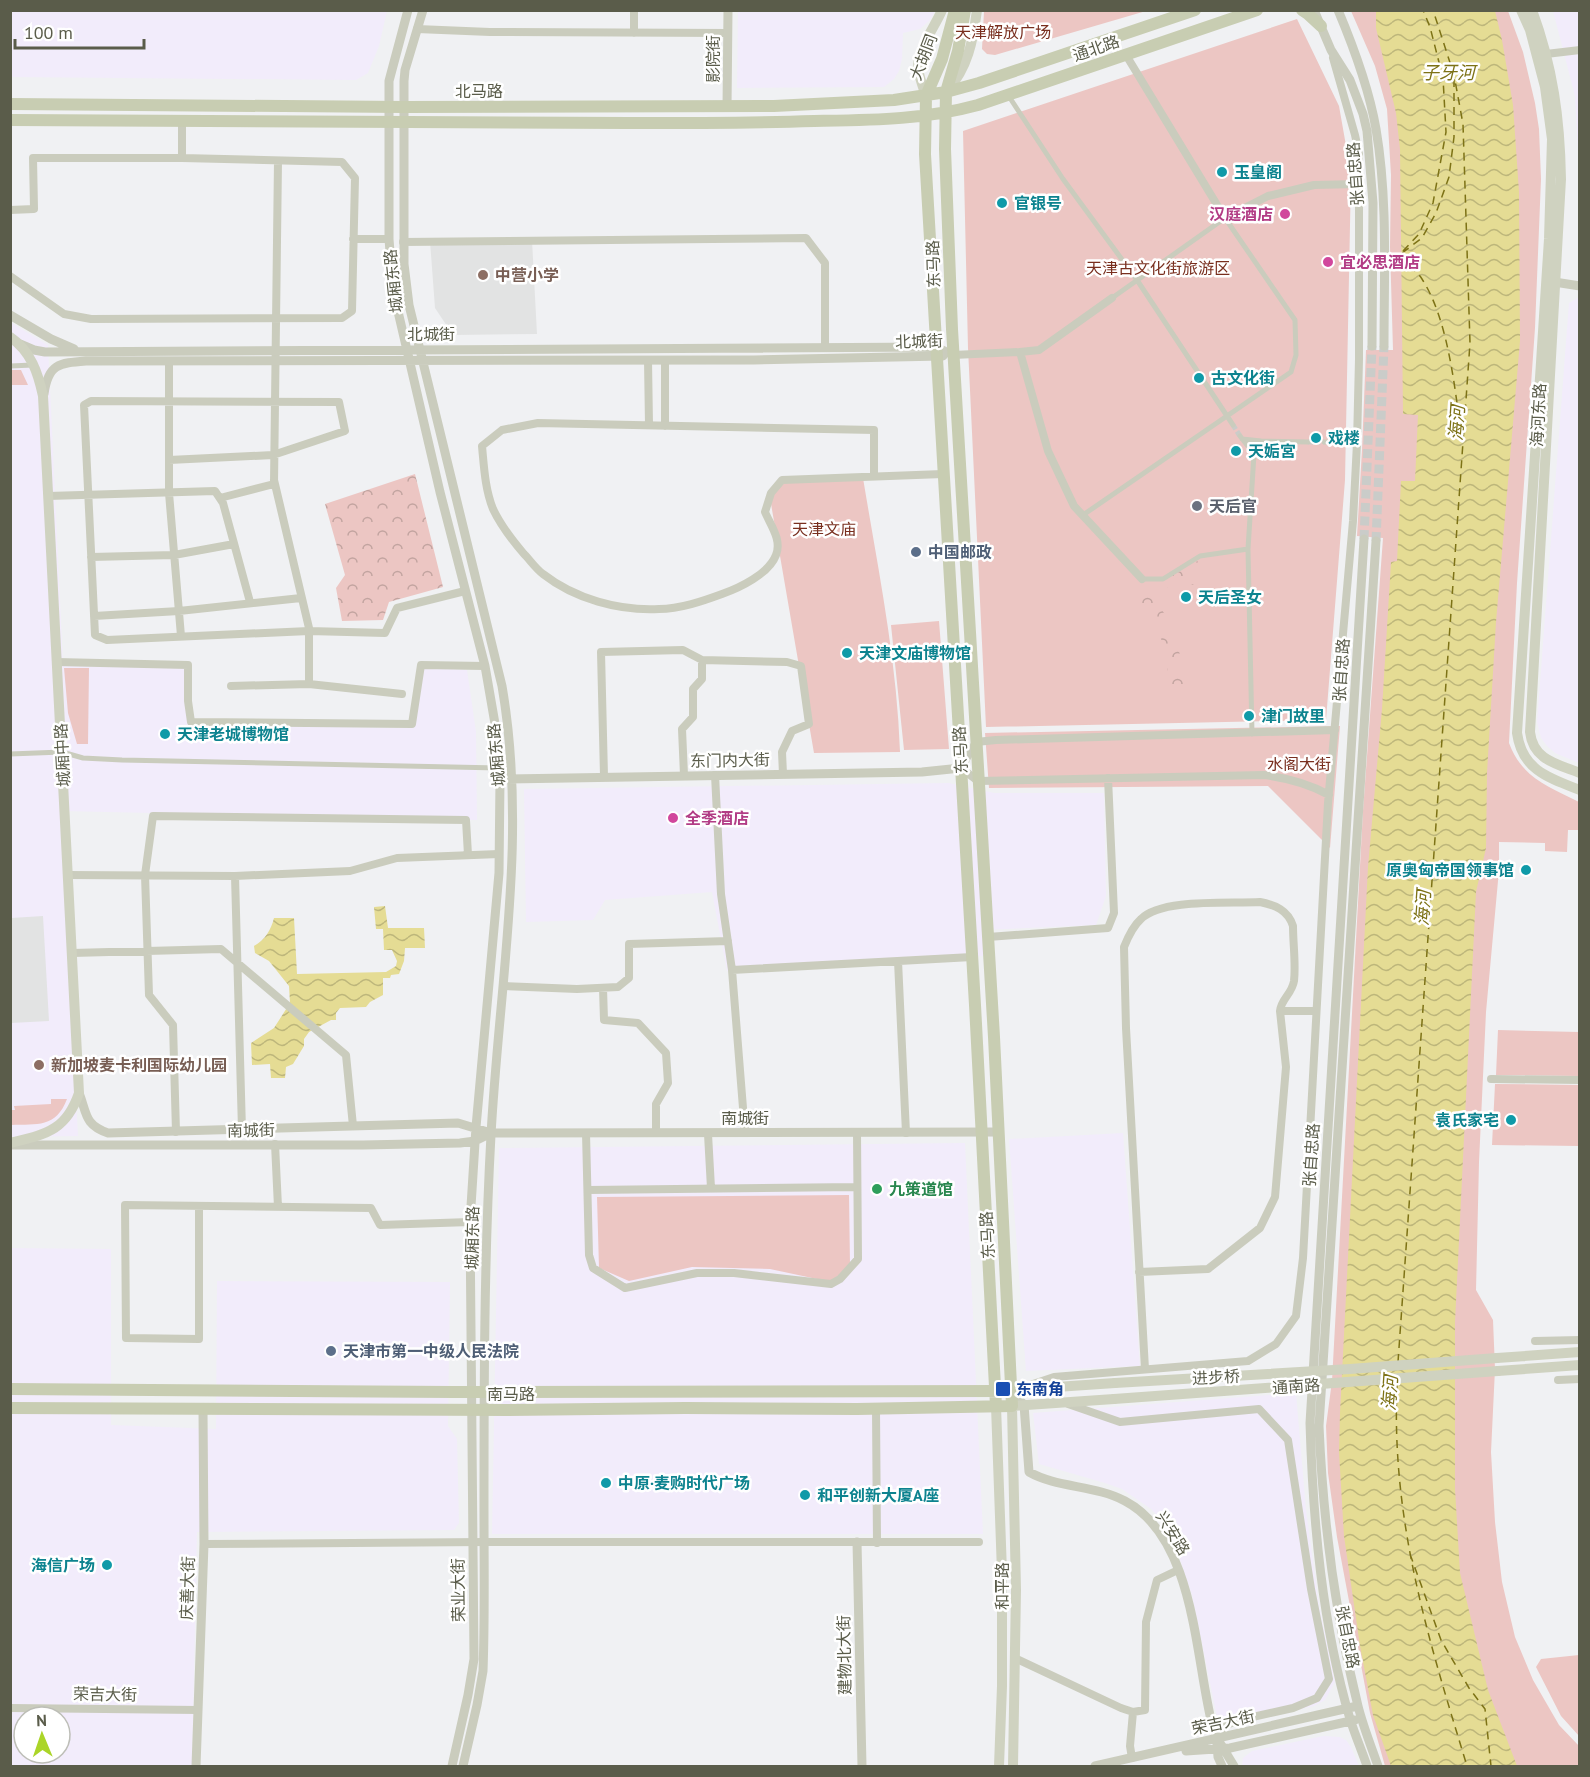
<svg xmlns="http://www.w3.org/2000/svg" width="1590" height="1777" viewBox="0 0 1590 1777" font-family="'PT Sans','Noto Sans SC',sans-serif">
  <style>
    .commercial { fill: #f2ecfb; fill-rule: evenodd }
    .education { fill: #e2e3e3 }
    .green { fill: #ecc6c3 }
    .forest { fill: url(#forest-crowns) }
    .water { fill: url(#water-waves) }
    .lines { fill: none; stroke-linecap: round; stroke-linejoin: round }
    .ferry { stroke: #7d7216; stroke-width: 1.5; stroke-dasharray: 8 6; stroke-linecap: butt }
    .pedestrian-tunnel { stroke: #caccc9; stroke-width: 5; stroke-dasharray: 5 2.5; stroke-linecap: butt }
    .tertiary-tunnel { stroke: #caccc9; stroke-width: 9; stroke-dasharray: 9 4.5; stroke-linecap: butt }
    .pedestrian { stroke: #caccbd; stroke-width: 5 }
    .minor { stroke: #caccbd; stroke-width: 8 }
    .tertiary { stroke: #caccbd; stroke-width: 9 }
    .secondary { stroke: #cfd2c0; stroke-width: 10 }
    .primary { stroke: #c8cdb2; stroke-width: 12 }
    .secondary-bridge { stroke: #cfd2c0; stroke-width: 10 }
    .culture-dot { fill: #0f9aa8; stroke: #fff; stroke-width: 2 }
    .hotel-dot { fill: #d1479c; stroke: #fff; stroke-width: 2 }
    .education-dot { fill: #8d6e63; stroke: #fff; stroke-width: 2 }
    .worship-dot { fill: #6b7280; stroke: #fff; stroke-width: 2 }
    .service-dot { fill: #5c6f8a; stroke: #fff; stroke-width: 2 }
    .leisure-dot { fill: #2e9e5b; stroke: #fff; stroke-width: 2 }
    .transit-dot { fill: #1a4fb4; stroke: #fff; stroke-width: 2 }
    .labels { text-anchor: middle; stroke-width: 5; stroke-linejoin: round; paint-order: stroke }
    .park-label { font-size: 16px; fill: #792f1f; stroke: #fff }
    .street-label { font-size: 16px; fill: #5a5c4a; stroke: #fff }
    .culture-label { font-size: 16px; font-weight: bold; fill: #0d838f; stroke: #fff; text-anchor: start }
    .hotel-label { font-size: 16px; font-weight: bold; fill: #b23c85; stroke: #fff; text-anchor: start }
    .education-label { font-size: 16px; font-weight: bold; fill: #785e54; stroke: #fff; text-anchor: start }
    .worship-label { font-size: 16px; font-weight: bold; fill: #5b616d; stroke: #fff; text-anchor: start }
    .service-label { font-size: 16px; font-weight: bold; fill: #4e5e75; stroke: #fff; text-anchor: start }
    .leisure-label { font-size: 16px; font-weight: bold; fill: #27864d; stroke: #fff; text-anchor: start }
    .transit-label { font-size: 16px; font-weight: bold; fill: #164399; stroke: #fff; text-anchor: start }
    .water-label { font-size: 18px; font-style: italic; fill: #7d7216; stroke: #fff }
  </style>
  <defs>
    <pattern id="forest-crowns" width="20" height="18" patternUnits="userSpaceOnUse" patternTransform="scale(1.5)"><rect width="20" height="18" fill="#ecc6c3"/><path d="M2 6a3 3 0 1 1 6 0M12 15a3 3 0 1 1 6 0" fill="none" stroke="#c2a4a0"/></pattern>
    <pattern id="water-waves" width="16" height="10" patternUnits="userSpaceOnUse" patternTransform="scale(1.5)"><rect width="16" height="10" fill="#e5dc94"/><path d="M0 5q4-4 8 0t8 0" fill="none" stroke="#bdb67b"/></pattern>
  </defs>
  <rect width="100%" height="100%" fill="#f0f1f3"/>
  <path class="commercial" d="M11 10H387V11L379 46 368 73 356 80 11 77Z
    M738 11V10L935 11 930 20 920 29 903 33 902 59 899 71 894 79 884 87 737 88Z
    M1553 11H1579V170L1575 96Z
    M1579 297V763L1555 753 1547 746 1541 738 1537 722 1569 303Z
    M10 322 48 345 63 664 189 666 191 725 414 728 423 667 467 670 476 732 477 820 61 811 78 1136 11 1137Z
    M949 783 994 793H1104L1106 896 1096 925 983 930V956L727 971 712 892 605 900 593 920 526 922 524 789Z
    M1123 1133 1140 1366 1026 1371 1009 1139Z
    M965 1143 983 1534H492L499 1148Z
    M11 1248 111 1249V1425L216 1429 217 1281 450 1282 448 1426 457 1439 459 1523 454 1530 197 1532 192 1766H11ZM24 1717H60V1753H24Z
    M1296 1393 1306 1510 1319 1605 1335 1682 1325 1700 1314 1706 1219 1727 1192 1595 1176 1548 1163 1522 1151 1509 1122 1489 1105 1483 1039 1464 1033 1413Z
    M1323 1736 1340 1737 1346 1740 1351 1747 1359 1766H1242L1243 1758 1252 1751Z"/>
  <path class="education" d="M532 240 537 334 453 335 435 308 430 241Z
    M43 916 49 1021 11 1023V918Z"/>
  <path class="green" d="M984 11 1146 10V11L995 55 987 54 982 49Z
    M1351 11H1508L1523 52 1535 103 1539 129 1541 179 1535 328 1517 583 1509 743C1522 778 1548 786 1579 802V830H1568L1567 852 1545 851V843L1499 842V870L1486 1012 1479 1162 1476 1290 1493 1320 1495 1369 1491 1452 1495 1522 1502 1582 1515 1637 1533 1680 1559 1725 1579 1746V1766H1385L1370 1713 1337 1537 1328 1473 1326 1426 1332 1381 1363 811 1383 538 1357 536 1362 450 1366 350H1393L1390 247 1391 175 1387 109 1375 66Z
    M1297 19 1339 106 1351 174 1345 480 1326 720 986 727 968 348 963 131Z
    M11 370H21L28 385H11Z
    M863 478C878 569 897 660 900 752L814 753 770 498 784 481Z
    M939 621 949 749 904 750 891 625Z
    M64 668H89L88 744H77L68 713Z
    M1340 726 1330 848 1268 786 989 788 985 733Z
    M1498 1030 1579 1032V1076L1496 1075Z
    M1495 1084 1579 1085V1146L1492 1145Z
    M51 1099H67C56 1128 37 1124 11 1125V1110H15L14 1106 51 1104Z
    M849 1195 850 1265 831 1282 770 1269 692 1267 629 1281 599 1268 597 1197Z
    M1579 1655H1580L1579 1736 1561 1716 1536 1667 1541 1659Z"/>
  <path class="forest" d="M415 474 443 587 389 602 383 620 342 621 336 588 345 575 325 504Z
    M1201 559 1204 560V571L1193 585C1185 582 1180 584 1175 590L1168 588 1165 580Z
    M1151 592C1179 634 1182 654 1186 704L1169 703C1168 667 1169 647 1149 615L1138 614 1132 606Z"/>
  <path class="water" d="M1376 11H1495L1502 40 1513 105 1519 192 1520 341 1496 622 1487 773 1486 848 1476 892 1455 1322V1489L1460 1573 1488 1690 1517 1766H1391L1373 1715 1360 1646 1344 1536 1339 1452 1340 1413 1368 867 1382 709 1391 562 1397 561 1401 481H1415L1418 415 1403 414 1400 149 1396 113 1376 28Z
    M385 906 388 928H424L425 948H405L404 961 399 974 391 975 390 978H383V995L370 1002 366 1007 340 1008 336 1013V1020H331L309 1032 304 1039V1046L293 1064 286 1067 285 1078H271L270 1064 252 1065 251 1043 274 1028 290 1003 289 986 269 961 255 953 254 946C265 940 271 930 274 918H294L297 974 386 972 396 966 397 961 392 950H384L383 929H376L374 907Z"/>
  <g class="lines">
    <path class="ferry" d="M1454 79V137L1449 177 1436 213 1422 238 1398 256C1406 263 1416 270 1422 279 1449 321 1455 391 1462 440
      M1403 251 1419 234 1433 203 1446 132 1443 78 1430 27 1423 10
      M1398 1362 1470 343 1463 124 1454 75 1433 10
      M1397 1384C1391 1521 1428 1638 1467 1766
      M1410 1554 1441 1640 1469 1688 1485 1709 1491 1766"/>
    <path class="pedestrian-tunnel" d="M1233 425 1240 436
      M1308 442H1324"/>
    <path class="tertiary-tunnel" d="M1364 539 1372 346
      M1376 541 1384 346"/>
    <path class="pedestrian" d="M1008 95 1063 179 1137 280 1233 425
      M10 366 33 365
      M1240 436 1254 454 1248 549 1252 734
      M1242 439 1261 441
      M1324 442 1357 443
      M1254 454 1261 441 1308 442
      M1083 515 1291 372 1296 355 1295 320 1225 218 1112 298
      M1142 579H1163L1200 556 1248 549
      M10 754 62 752 83 758 122 760 499 768"/>
    <path class="minor" d="M634 10V33
      M417 29 490 32 728 33
      M1546 54 1580 50
      M1126 55 1225 218 1268 196 1314 185 1359 184
      M182 158V121
      M10 210 34 209 33 158H182L342 162 355 178 352 311 342 318 91 319 64 314 10 276
      M353 239H389
      M403 242 806 238 825 263V348
      M1020 352 1039 350 1112 298
      M953 355 1020 352 1048 451 1074 506 1142 579
      M648 360 649 425
      M665 360V426
      M169 362V493L181 636
      M169 460 273 455 345 431 339 402 91 401 84 405 95 635 107 640 309 631 385 633 397 608 465 591
      M874 475V430L538 423 502 430 482 446C484 467 485 489 493 509 501 526 512 540 524 554 530 560 536 569 543 574 575 599 619 611 659 609 680 609 703 601 722 594 739 588 769 574 776 555 782 540 771 526 765 512L771 493 782 480 943 474
      M274 480 309 628V684
      M48 496 215 491 223 503 250 602
      M220 498 274 484 278 161
      M91 557 174 555 234 544
      M94 616 179 611 301 598
      M56 662 188 665V701L191 722 412 724 421 665 485 666
      M231 686 309 684 402 694
      M684 775 682 729 693 717V689L702 679V660
      M715 775 721 894 732 970 745 1133
      M604 776 601 652 683 650 702 660 787 662 801 666 809 724 792 731 782 752 783 774
      M1329 795C1308 783 1287 778 1264 775L978 781 961 768 976 742 996 740 1335 730
      M68 875 235 876 350 871 397 858 499 854
      M235 876 242 1130
      M988 937 1108 928 1114 913 1108 778
      M72 953 221 949 346 1055 353 1126
      M898 961 906 1133
      M732 970 972 957
      M503 986 577 989 618 987 629 978V944L728 941
      M603 988 604 1020 638 1023 666 1053 668 1083 656 1104V1132
      M1280 1011H1315
      M1491 1079 1580 1080
      M176 1132 173 1025 149 995 145 875 153 816 466 820 468 855
      M586 1133 589 1255 593 1268 625 1288 697 1273H734L831 1284 840 1279 858 1259 857 1133
      M708 1134 711 1188
      M275 1144 278 1207
      M588 1190 857 1187
      M199 1206V1339L126 1338 125 1205 371 1208 380 1225 470 1222
      M1139 1272 1208 1269 1260 1228 1275 1197 1286 1067 1280 1011C1281 999 1292 994 1294 981 1296 964 1293 944 1293 926 1288 910 1275 905 1260 902 1230 904 1162 898 1141 919 1133 926 1128 937 1124 947L1126 1028 1145 1369
      M1535 1341 1580 1340
      M1558 1380 1580 1379
      M1027 1386 1054 1377 1248 1361 1276 1344 1296 1316 1303 1258 1328 803 1353 521 1357 443 1359 359V154L1355 135 1333 58
      M1068 1404 1120 1422 1259 1409 1288 1440 1311 1589 1329 1679 1317 1698 1293 1708 1239 1720 1224 1726 1217 1738
      M876 1409 877 1543
      M204 1544 484 1542H979
      M1015 1658 1121 1708 1133 1712 1145 1710 1146 1622 1157 1580 1178 1570
      M10 1708 198 1710
      M1132 1758 1130 1746 1133 1712"/>
    <path class="tertiary" d="M408 10 389 81V239L393 290 440 492 485 666 498 741 500 779 499 873 476 1127 470 1222 474 1659 468 1695 452 1766
      M423 10 405 70 404 81V264L409 305 502 686C528 837 499 984 491 1135 484 1261 484 1386 484 1512 484 1565 485 1618 483 1671L477 1705 463 1766
      M1314 10 1331 50 1350 80 1363 114 1367 131 1373 203 1372 346
      M1338 10C1354 48 1369 88 1376 129 1388 199 1384 275 1384 346
      M727 107 728 10
      M1548 281 1580 286
      M10 315 51 339 74 349
      M20 344 34 350 45 352 936 347 953 355
      M44 394C48 364 59 363 86 361L754 360 943 356
      M1364 539 1310 1423C1313 1522 1322 1624 1350 1719 1355 1735 1362 1751 1367 1766
      M1376 541 1319 1426C1323 1520 1335 1614 1358 1706 1363 1726 1371 1746 1378 1766
      M508 779 922 772 961 768
      M79 1093C87 1113 84 1125 108 1133L458 1123 491 1133 999 1132
      M12 1145H363L460 1143 475 1141 491 1133
      M1011 1390 1024 1405 1029 1472C1057 1488 1095 1485 1125 1501 1195 1538 1195 1657 1212 1724L1217 1738 1234 1766
      M857 1542 862 1766
      M1217 1744 1218 1757 1222 1766
      M1186 1751 1230 1748 1355 1720
      M196 1766 204 1544 203 1410
      M1095 1766 1353 1707"/>
    <path class="secondary" d="M1521 10 1530 30 1545 87 1552 139 1549 239 1517 733C1522 770 1549 778 1580 790
      M1532 10C1553 67 1560 119 1561 179L1530 732C1533 760 1557 764 1580 773
      M947 91C968 68 973 41 977 10
      M926 96C923 87 919 77 918 68 918 47 934 29 942 10
      M10 337C31 351 38 373 43 396L79 1093C66 1131 46 1134 10 1143
      M1497 1358 1580 1352
      M1498 1371 1580 1365
      M1011 1390 1115 1383
      M996 1406 1002 1572V1686L999 1766
      M1013 1766 1016 1590 1012 1406 1114 1399"/>
    <path class="primary" d="M955 10 942 59 926 96 925 154 975 1005 996 1406
      M1302 10 1308 14 1321 26
      M10 104 403 107 774 106 894 100 946 92 979 83 1195 10
      M10 120C217 122 423 123 629 123 691 123 752 123 814 121 871 120 923 120 978 105L1257 10
      M10 1389 453 1392 1002 1391
      M10 1408 507 1410 685 1408 857 1409 1012 1406 994 1037 952 329 945 149 946 92 958 51 965 10"/>
    <path class="secondary-bridge" d="M1115 1383 1350 1369 1497 1358
      M1114 1399 1498 1371"/>
  </g>
  <g class="culture-dot">
    <circle cx="1222" cy="172" r="6"/>
    <circle cx="1002" cy="203" r="6"/>
    <circle cx="1199" cy="378" r="6"/>
    <circle cx="1316" cy="438" r="6"/>
    <circle cx="1236" cy="451" r="6"/>
    <circle cx="1186" cy="597" r="6"/>
    <circle cx="847" cy="653" r="6"/>
    <circle cx="1249" cy="716" r="6"/>
    <circle cx="165" cy="734" r="6"/>
    <circle cx="1526" cy="870" r="6"/>
    <circle cx="1511" cy="1120" r="6"/>
    <circle cx="606" cy="1483" r="6"/>
    <circle cx="805" cy="1495" r="6"/>
    <circle cx="107" cy="1565" r="6"/>
  </g>
  <g class="hotel-dot">
    <circle cx="1285" cy="214" r="6"/>
    <circle cx="1328" cy="262" r="6"/>
    <circle cx="673" cy="818" r="6"/>
  </g>
  <g class="education-dot">
    <circle cx="483" cy="275" r="6"/>
    <circle cx="39" cy="1065" r="6"/>
  </g>
  <circle class="worship-dot" cx="1197" cy="506" r="6"/>
  <g class="service-dot">
    <circle cx="916" cy="552" r="6"/>
    <circle cx="331" cy="1351" r="6"/>
  </g>
  <circle class="leisure-dot" cx="877" cy="1189" r="6"/>
  <rect class="transit-dot" x="995" y="1381" width="16" height="16" rx="3"/>
  <g class="labels">
    <g class="park-label">
      <text x="1003" y="38">天津解放广场</text>
      <text x="1158" y="274">天津古文化街旅游区</text>
      <text x="824" y="535">天津文庙</text>
      <text x="1299" y="770">水阁大街</text>
    </g>
    <g class="street-label">
      <text transform="translate(1096 48) rotate(-19)" y="6">通北路</text>
      <text transform="translate(923 57) rotate(-69)" y="6">大胡同</text>
      <text transform="translate(713 59) rotate(-90)" y="6">影院街</text>
      <text x="479" y="97">北马路</text>
      <text transform="translate(1355 174) rotate(-94)" y="6">张自忠路</text>
      <text transform="translate(933 264) rotate(-92)" y="6">东马路</text>
      <text transform="translate(393 281) rotate(-96)" y="6">城厢东路</text>
      <text x="431" y="340">北城街</text>
      <text transform="translate(919 341) rotate(-2)" y="6">北城街</text>
      <text transform="translate(1538 415) rotate(-87)" y="6">海河东路</text>
      <text transform="translate(1341 670) rotate(-86)" y="6">张自忠路</text>
      <text transform="translate(960 750) rotate(-93)" y="6">东马路</text>
      <text transform="translate(62 755) rotate(-93)" y="6">城厢中路</text>
      <text transform="translate(496 755) rotate(-95)" y="6">城厢东路</text>
      <text transform="translate(730 760) rotate(-1)" y="6">东门内大街</text>
      <text x="745" y="1124">南城街</text>
      <text transform="translate(251 1130) rotate(-1)" y="6">南城街</text>
      <text transform="translate(1311 1155) rotate(-86)" y="6">张自忠路</text>
      <text transform="translate(987 1235) rotate(-93)" y="6">东马路</text>
      <text transform="translate(472 1238) rotate(-89)" y="6">城厢东路</text>
      <text transform="translate(1216 1377) rotate(-3)" y="6">进步桥</text>
      <text transform="translate(1296 1386) rotate(-4)" y="6">通南路</text>
      <text x="511" y="1400">南马路</text>
      <text transform="translate(1173 1533) rotate(58)" y="6">兴安路</text>
      <text transform="translate(1002 1586) rotate(-90)" y="6">和平路</text>
      <text transform="translate(187 1588) rotate(-88)" y="6">庆善大街</text>
      <text transform="translate(458 1590) rotate(-91)" y="6">荣业大街</text>
      <text transform="translate(1348 1637) rotate(79)" y="6">张自忠路</text>
      <text transform="translate(844 1655) rotate(-91)" y="6">建物北大街</text>
      <text transform="translate(105 1694) rotate(1)" y="6">荣吉大街</text>
      <text transform="translate(1223 1722) rotate(-12)" y="6">荣吉大街</text>
    </g>
    <g class="culture-label">
      <text x="1234" y="178">玉皇阁</text>
      <text x="1014" y="209">官银号</text>
      <text x="1211" y="384">古文化街</text>
      <text x="1328" y="444">戏楼</text>
      <text x="1248" y="457">天姤宮</text>
      <text x="1198" y="603">天后圣女</text>
      <text x="859" y="659">天津文庙博物馆</text>
      <text x="1261" y="722">津门故里</text>
      <text x="177" y="740">天津老城博物馆</text>
      <text x="1514" y="876" text-anchor="end">原奥匈帝国领事馆</text>
      <text x="1499" y="1126" text-anchor="end">袁氏家宅</text>
      <text x="618" y="1489">中原·麦购时代广场</text>
      <text x="817" y="1501">和平创新大厦A座</text>
      <text x="95" y="1571" text-anchor="end">海信广场</text>
    </g>
    <g class="hotel-label">
      <text x="1273" y="220" text-anchor="end">汉庭酒店</text>
      <text x="1340" y="268">宜必思酒店</text>
      <text x="685" y="824">全季酒店</text>
    </g>
    <g class="education-label">
      <text x="495" y="281">中营小学</text>
      <text x="51" y="1071">新加坡麦卡利国际幼儿园</text>
    </g>
    <g class="worship-label">
      <text x="1209" y="512">天后官</text>
    </g>
    <g class="service-label">
      <text x="928" y="558">中国邮政</text>
      <text x="343" y="1357">天津市第一中级人民法院</text>
    </g>
    <g class="leisure-label">
      <text x="889" y="1195">九策道馆</text>
    </g>
    <g class="transit-label">
      <text x="1016" y="1395">东南角</text>
    </g>
    <g class="water-label">
      <text x="1448" y="79">子牙河</text>
      <text transform="translate(1457 423) rotate(-86)" y="6">海河</text>
      <text transform="translate(1423 908) rotate(-86)" y="6">海河</text>
      <text transform="translate(1390 1393) rotate(-86)" y="6">海河</text>
    </g>
  </g>
  <rect width="1590" height="1777" fill="none" stroke="#5a5c4a" stroke-width="24"/>
  <g transform="translate(42 1735) rotate(358)"><circle r="28" fill="#ffffff" stroke="#bdbeb7" stroke-width="1.5"/>
  <path d="M0-4.5L10 22L0 15L-10 22Z" fill="#abd528"/>
  <text y="-9" font-size="16" font-weight="bold" text-anchor="middle" fill="#5a5c4a">N</text>
  </g>
  <path d="M15 39v9h129v-9" fill="none" stroke="#5a5c4a" stroke-width="3"/>
  <text x="24" y="39" font-size="18" fill="#5a5c4a" stroke="#ffffff" stroke-width="4.5" paint-order="stroke">100 m</text>
</svg>
